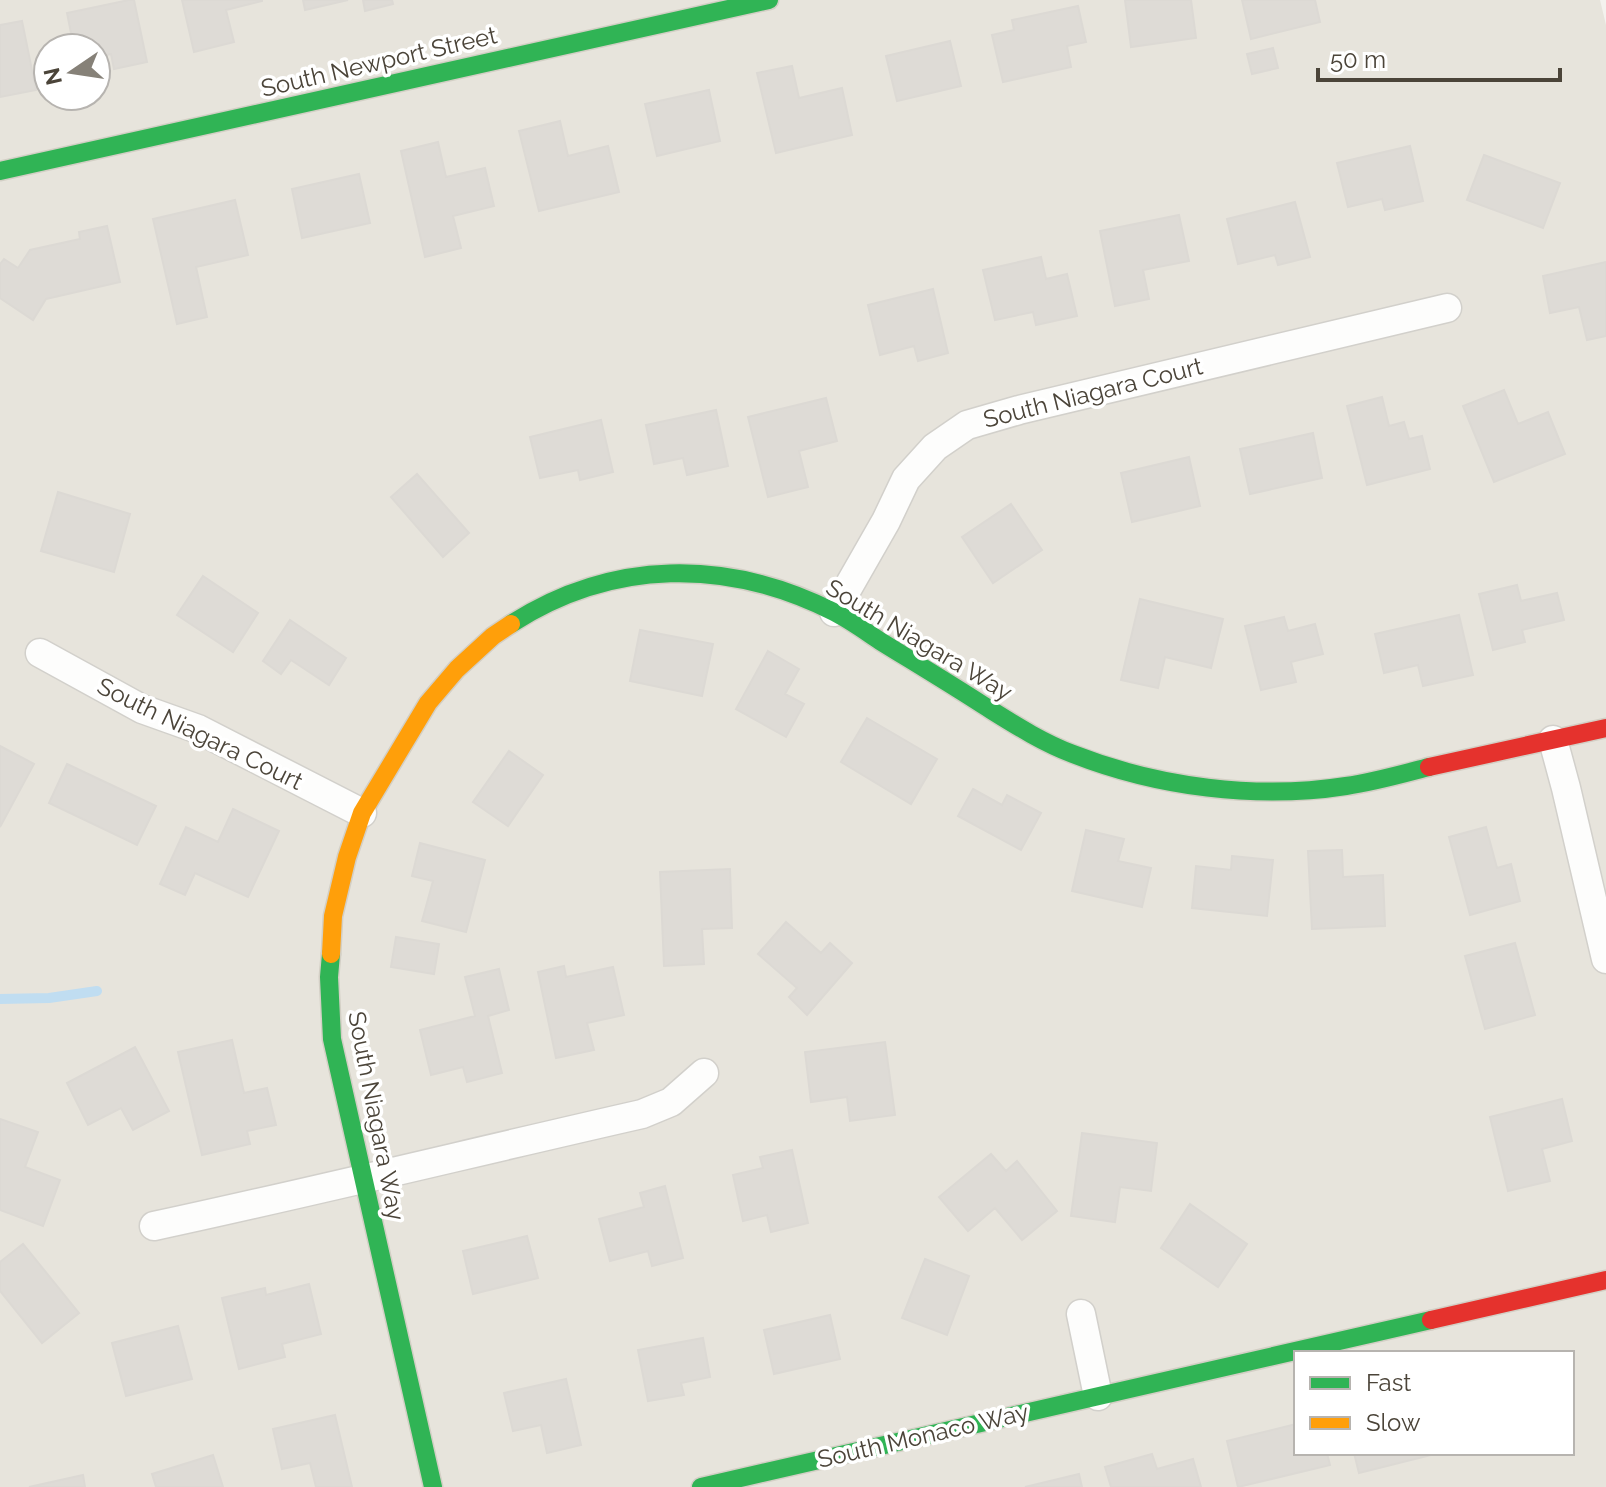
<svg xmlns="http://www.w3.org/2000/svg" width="1606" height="1487" viewBox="0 0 1606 1487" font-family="Raleway,sans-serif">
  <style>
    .residential { fill: #e7e4dc; fill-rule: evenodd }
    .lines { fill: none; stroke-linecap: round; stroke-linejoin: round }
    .stream { stroke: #c0ddf1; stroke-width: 10 }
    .building { fill: #dedbd6; stroke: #dcd9d4; stroke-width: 2 }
    .street-casing { stroke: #d2d0cb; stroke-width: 31 }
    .fast-casing { stroke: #d3cfc5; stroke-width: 21 }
    .slow-casing { stroke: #d3cfc5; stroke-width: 21 }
    .jam-casing { stroke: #d3cfc5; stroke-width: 21 }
    .street { stroke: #fdfdfc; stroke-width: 28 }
    .fast { stroke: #30b455; stroke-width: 18 }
    .slow { stroke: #ff9f0a; stroke-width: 18 }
    .jam { stroke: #e5322d; stroke-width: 18 }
    .labels { text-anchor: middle; stroke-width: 7; stroke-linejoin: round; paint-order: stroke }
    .street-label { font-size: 24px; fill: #4b4439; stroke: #fff }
  </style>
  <rect width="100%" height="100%" fill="#f4f2ee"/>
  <path class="residential" d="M0 0H1600L1606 25V1487H0ZM48 48H96V96H48ZM1296 1353H1572V1453H1296Z"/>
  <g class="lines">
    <path class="stream" d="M0 999 49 998 97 991"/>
  </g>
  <path class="building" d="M129 0H134L147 62 114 69 111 54 96 57V48H74L67 13Z
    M182 0H262V1L226 10 234 42 194 52Z
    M303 0H348L305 10Z
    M363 0H392L393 4 365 11Z
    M1125 0H1191L1196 38 1131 47Z
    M1242 0H1315L1320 22 1251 39Z
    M1078 6 1086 42 1067 46 1071 67 1003 82 992 35 1014 30 1012 20Z
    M22 21 36 90 0 97V25Z
    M950 41 961 86 897 101 886 56Z
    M1273 48 1278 68 1252 74 1247 54Z
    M792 66 799 98 842 88 852 135 776 153 757 73Z
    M709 90 720 141 657 156 645 104Z
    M560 121 568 156 608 146 619 192 539 211 519 131Z
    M438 142 446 177 485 168 494 206 453 216 461 248 425 257 401 151Z
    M1410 146 1423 201 1385 210 1382 199 1348 207 1337 163Z
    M1484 155 1560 183 1543 228 1467 200Z
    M359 174 370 223 302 238 292 189Z
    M235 200 248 255 196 267 207 317 177 324 153 219Z
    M1295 202 1310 257 1278 265 1275 255 1238 264 1227 219Z
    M1179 215 1189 261 1143 270 1149 299 1115 306 1100 231Z
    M107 226 120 282 46 299 33 320 0 298V264L4 259 18 268 30 250 80 239 79 232Z
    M1041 257 1046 279 1067 274 1077 316 1036 325 1033 312 995 320 983 270Z
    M1606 262V336L1587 340 1579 307 1550 313 1543 276Z
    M933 289 948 353 918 361 914 346 880 355 868 305Z
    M1504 390 1518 424 1548 412 1565 454 1494 482 1463 406Z
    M1382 397 1389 426 1404 422 1409 439 1422 436 1430 469 1367 485 1347 406Z
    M826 398 837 441 799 451 808 487 768 497 748 417Z
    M716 410 728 466 687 475 683 458 654 464 646 425Z
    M601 420 613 472 580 480 578 470 540 478 530 437Z
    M1313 433 1322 478 1250 494 1240 449Z
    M1189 457 1200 506 1132 522 1121 473Z
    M417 474 469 533 443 557 391 497Z
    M58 492 130 514 114 572 41 551Z
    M1011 504 1042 550 993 583 962 537Z
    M203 576 258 613 233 652 177 615Z
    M1517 585 1521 601 1557 593 1564 620 1522 630 1525 642 1493 650 1479 594Z
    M1140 599 1223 619 1211 668 1165 657 1158 688 1121 680Z
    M1459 615 1473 675 1423 686 1418 665 1384 673 1375 634Z
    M1284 617 1288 631 1315 624 1323 654 1291 662 1296 682 1261 690 1245 626Z
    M290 620 346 658 329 685 291 660 281 674 263 661Z
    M640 630 713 644 702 696 630 681Z
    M768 651 799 669 785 694 804 704 786 737 736 709Z
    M867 718 937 759 911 804 841 762Z
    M0 746 34 764 0 827Z
    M509 751 543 775 508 826 473 802Z
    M67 764 156 806 137 845 49 803Z
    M973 789 1002 805 1007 795 1041 813 1021 850 958 816Z
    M233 809 279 831 248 897 195 873 185 895 160 884 186 827 218 842Z
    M1486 827 1497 868 1511 864 1520 901 1470 915 1449 837Z
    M1086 830 1124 839 1118 861 1151 868 1142 907 1072 891Z
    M420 843 485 860 466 932 422 921 433 881 412 876Z
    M1342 850 1343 877 1383 875 1385 926 1312 929 1308 851Z
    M1232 856 1273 860 1267 916 1192 908 1196 866 1231 870Z
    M730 869 732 928 702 929 704 964 664 966 660 872Z
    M786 922 821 953 830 943 852 963 807 1015 789 997 797 988 758 954Z
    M396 937 439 944 434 974 391 967Z
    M1515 943 1535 1015 1485 1029 1465 956Z
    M564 966 566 977 613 967 624 1015 587 1023 594 1050 556 1058 538 972Z
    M499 969 509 1010 488 1016 502 1073 467 1082 463 1067 431 1075 420 1030 475 1016 465 977Z
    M232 1040 244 1093 267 1088 276 1125 247 1131 250 1144 202 1155 178 1052Z
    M885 1042 895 1115 850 1121 847 1097 811 1102 805 1052Z
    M135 1047 169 1111 133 1130 121 1108 88 1125 67 1083Z
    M1562 1099 1572 1141 1542 1149 1550 1181 1508 1191 1490 1117Z
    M0 1119 38 1132 25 1167 60 1180 43 1226 0 1210Z
    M1082 1133 1157 1143 1151 1191 1120 1187 1115 1222 1071 1216Z
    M792 1150 808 1223 771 1232 767 1215 743 1221 733 1175 763 1168 760 1157Z
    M991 1154 1006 1171 1017 1161 1057 1211 1022 1240 995 1208 968 1231 939 1197Z
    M665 1186 683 1258 652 1266 648 1251 610 1261 599 1219 644 1207 640 1193Z
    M1190 1204 1247 1244 1218 1287 1161 1248Z
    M527 1236 538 1278 473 1294 463 1251Z
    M23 1244 79 1313 42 1343 0 1291V1262Z
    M925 1259 969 1276 947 1335 902 1318Z
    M309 1284 321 1334 282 1344 285 1357 239 1369 222 1298 265 1288 266 1295Z
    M830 1315 840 1359 774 1374 764 1330Z
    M178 1326 192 1379 126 1396 112 1343Z
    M703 1338 710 1377 681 1383 684 1395 648 1401 638 1350Z
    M566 1379 581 1445 547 1453 541 1425 513 1431 504 1393Z
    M335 1415 352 1487H316L310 1463 282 1469 273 1429Z
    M1296 1424V1453H1327L1330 1465 1238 1487 1227 1441Z
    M1354 1453H1435V1454L1359 1473Z
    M1152 1454 1157 1469 1193 1459 1201 1487H1111L1105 1467Z
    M213 1455 223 1487H156L152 1474Z
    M1079 1474 1082 1487H1025Z
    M83 1475 85 1487H29Z"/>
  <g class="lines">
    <g class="street-casing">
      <path id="street" d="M834 612 886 521 906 479 935 447 967 425 1019 410 1447 308
        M40 653 142 709 198 729 362 813
        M1553 740 1566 788 1606 959
        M154 1226C317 1191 479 1151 642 1114L671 1102 704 1073
        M1081 1314 1098 1396"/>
    </g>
    <g class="fast-casing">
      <path id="fast" d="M0 171 769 0
        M511 624C612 559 727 558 834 612 850 620 865 631 880 641 914 662 949 683 983 705 1012 723 1041 742 1073 754 1157 787 1257 800 1346 786 1374 782 1402 774 1429 767
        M331 954 329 977 332 1039 433 1487
        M701 1487 1431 1320"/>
    </g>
    <g class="slow-casing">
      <path id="slow" d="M331 954 333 916 347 857 362 813 428 703 457 669 493 636 511 624"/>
    </g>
    <g class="jam-casing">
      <path id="jam" d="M1429 767 1606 728
        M1431 1320 1606 1280"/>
    </g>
    <use href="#street" class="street"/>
    <use href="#fast" class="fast"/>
    <use href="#slow" class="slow"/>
    <use href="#jam" class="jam"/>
  </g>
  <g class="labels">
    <g class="street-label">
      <text transform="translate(379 62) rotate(-13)" y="8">South Newport Street</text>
      <text transform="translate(1093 393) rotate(-14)" y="8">South Niagara Court</text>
      <text transform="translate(919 640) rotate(31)" y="8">South Niagara Way</text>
      <text transform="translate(200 734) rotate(26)" y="8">South Niagara Court</text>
      <text transform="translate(376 1116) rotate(79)" y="8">South Niagara Way</text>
      <text transform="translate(923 1436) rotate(-13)" y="8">South Monaco Way</text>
    </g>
  </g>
  <rect x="1294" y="1351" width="280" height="104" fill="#ffffff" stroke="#b7b4b0" stroke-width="2"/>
  <rect x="1310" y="1377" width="40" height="12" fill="#30b455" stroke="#b7b4b0" stroke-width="2"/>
  <text x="1366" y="1391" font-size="24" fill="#4b4439">Fast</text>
  <rect x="1310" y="1417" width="40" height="12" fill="#ff9f0a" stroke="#b7b4b0" stroke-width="2"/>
  <text x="1366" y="1431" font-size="24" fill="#4b4439">Slow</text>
  <g transform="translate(72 72) rotate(257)"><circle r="38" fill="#ffffff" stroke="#b7b4b0" stroke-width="2"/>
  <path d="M0-6L14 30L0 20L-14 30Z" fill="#868178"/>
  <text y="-12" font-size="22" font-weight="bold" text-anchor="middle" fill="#4b4439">N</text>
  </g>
  <path d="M1318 68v12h242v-12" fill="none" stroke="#4b4439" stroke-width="4"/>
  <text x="1330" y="68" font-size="24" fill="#4b4439" stroke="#ffffff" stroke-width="6" paint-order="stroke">50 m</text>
</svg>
